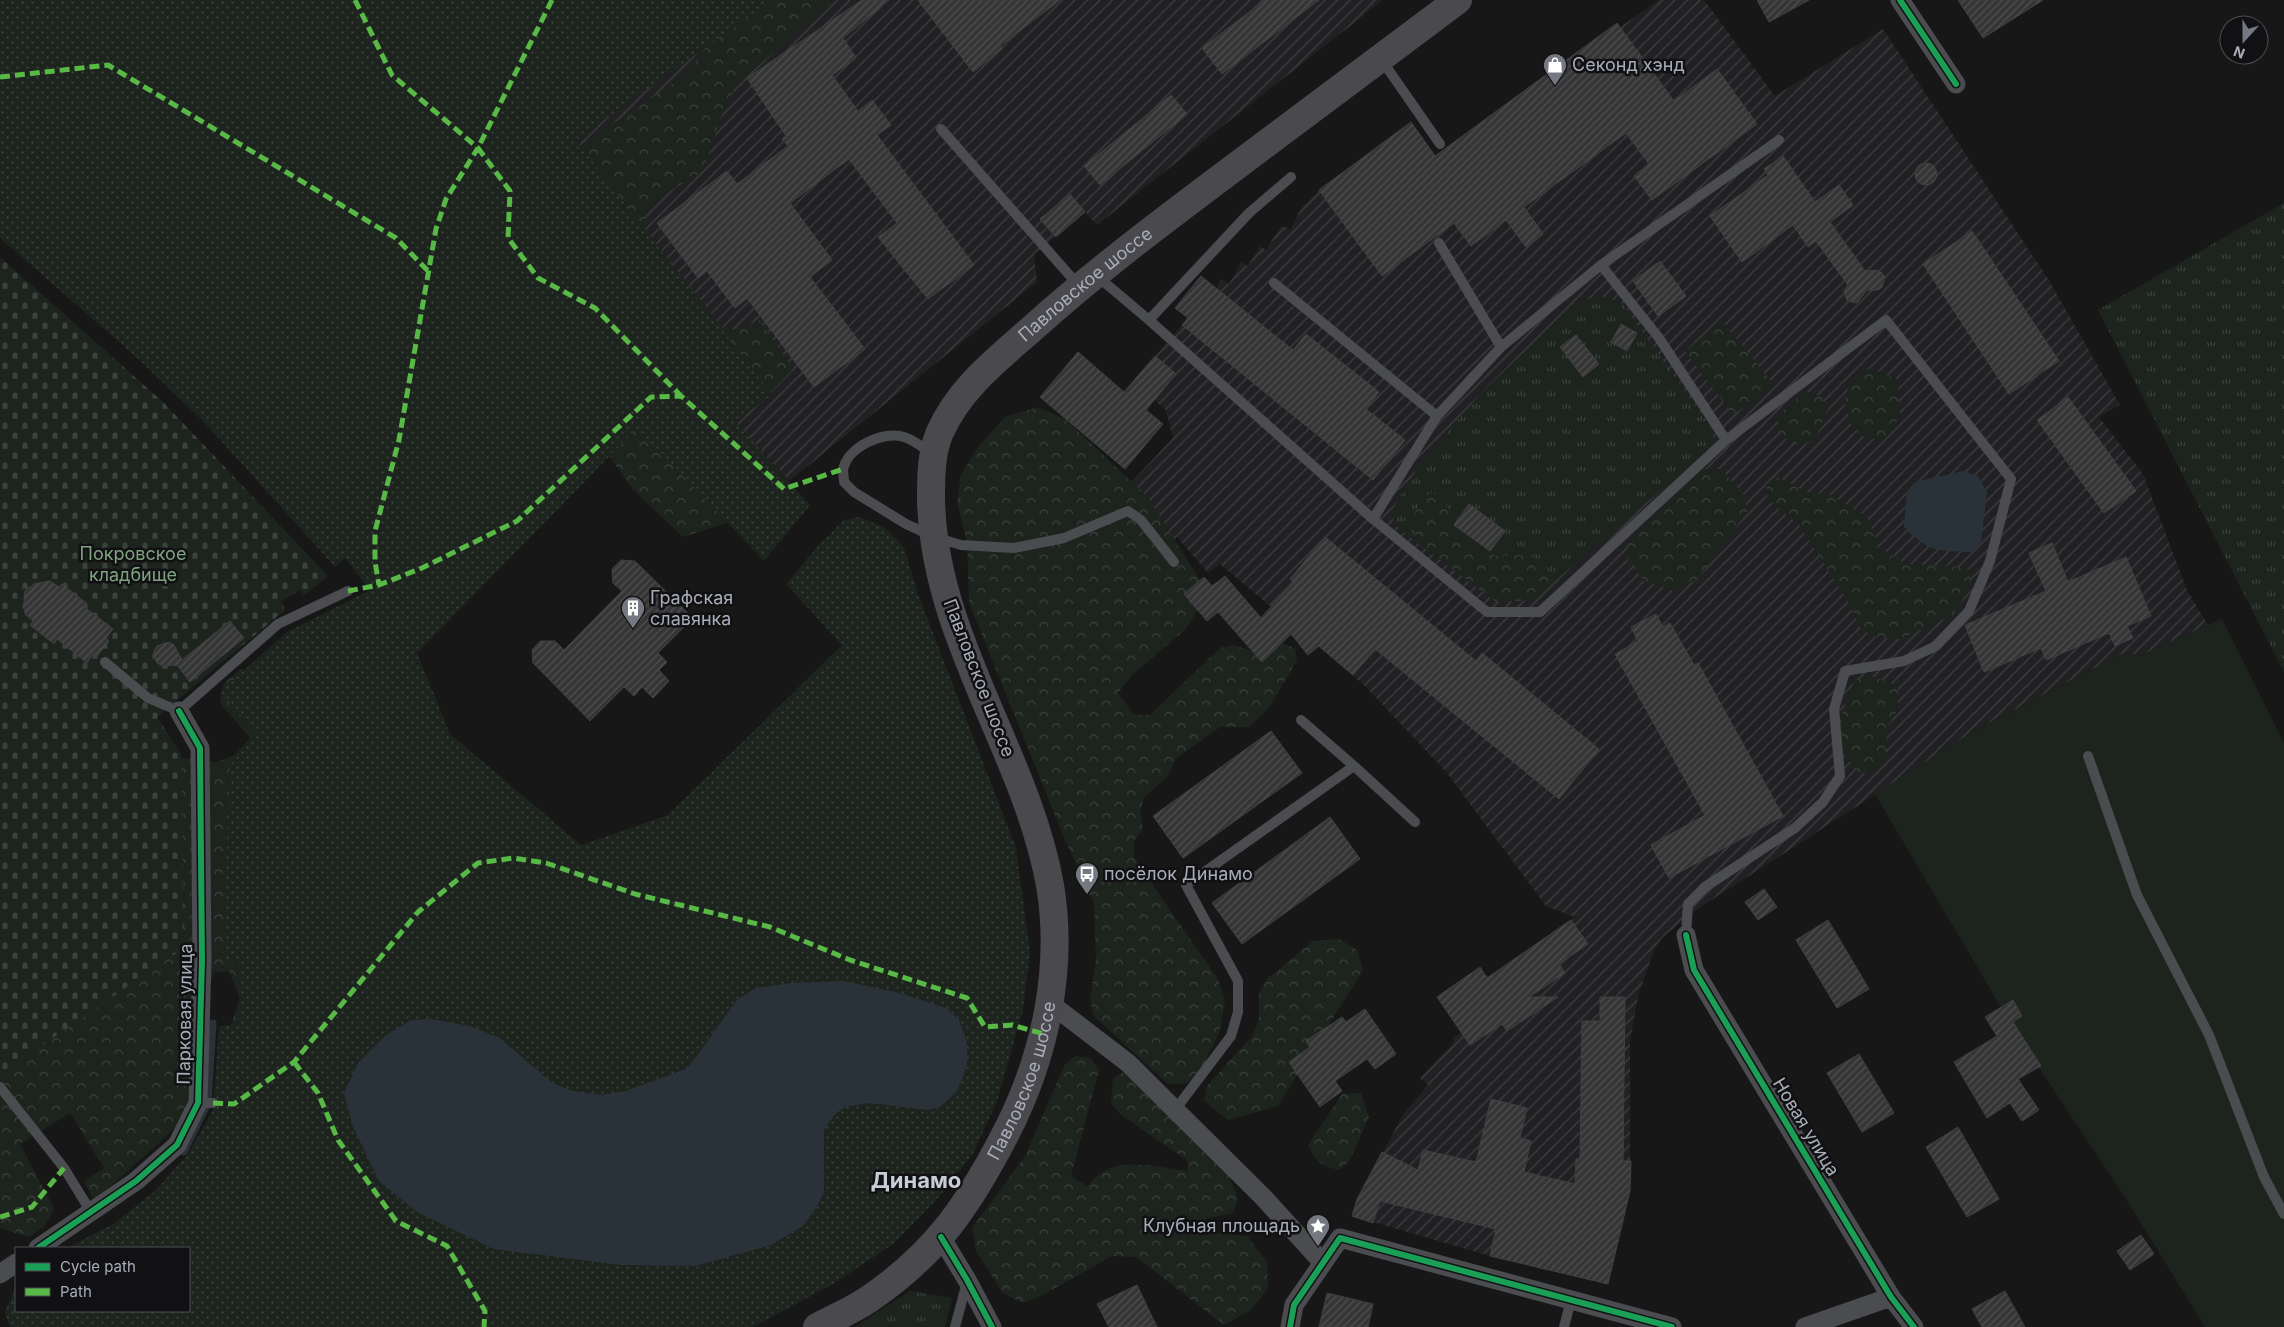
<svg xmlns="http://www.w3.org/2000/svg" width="2284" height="1327" viewBox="0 0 2284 1327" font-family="Inter,sans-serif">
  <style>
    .industrial { fill: url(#industrial-furrows) }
    .grass { fill: url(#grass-tufts); fill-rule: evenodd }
    .forest { fill: url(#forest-crowns) }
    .cemetery { fill: url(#cemetery-stones) }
    .park { fill: url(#park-dots) }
    .garden { fill: #1d241e }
    .water { fill: #2a3239 }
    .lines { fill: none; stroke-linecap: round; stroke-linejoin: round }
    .stream { stroke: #2a3239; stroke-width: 7 }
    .building { fill: url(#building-hatch); stroke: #3f4043 }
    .service { stroke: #4b4c50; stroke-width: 10 }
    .minor { stroke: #4b4c50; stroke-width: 19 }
    .secondary { stroke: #4a4a4e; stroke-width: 28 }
    .quiet { stroke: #58b947; stroke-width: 5; stroke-dasharray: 10 5; stroke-linecap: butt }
    .cycleway-casing { stroke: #111113; stroke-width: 9 }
    .cycleway { stroke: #1a9f57; stroke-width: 6 }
    .labels { text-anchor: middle; stroke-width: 5; stroke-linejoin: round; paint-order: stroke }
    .poi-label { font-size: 18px; fill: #a8adb8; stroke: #111113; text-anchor: start }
    .street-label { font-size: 18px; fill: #a8adb8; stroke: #111113 }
    .park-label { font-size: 18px; fill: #7fa381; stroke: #111113 }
    .district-label { font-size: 22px; font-weight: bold; fill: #c9ccd4; stroke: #111113 }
  </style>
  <defs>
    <pattern id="industrial-furrows" width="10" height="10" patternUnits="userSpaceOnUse" patternTransform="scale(1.25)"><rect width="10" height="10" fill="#212123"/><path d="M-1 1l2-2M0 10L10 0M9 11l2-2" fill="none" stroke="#3e3f41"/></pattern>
    <pattern id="grass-tufts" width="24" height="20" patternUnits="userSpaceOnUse" patternTransform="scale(1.25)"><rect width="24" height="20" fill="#1d241e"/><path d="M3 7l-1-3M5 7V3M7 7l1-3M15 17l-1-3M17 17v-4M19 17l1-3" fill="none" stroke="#3b413d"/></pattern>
    <pattern id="forest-crowns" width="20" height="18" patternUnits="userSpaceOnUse" patternTransform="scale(1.25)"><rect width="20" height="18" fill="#1d241e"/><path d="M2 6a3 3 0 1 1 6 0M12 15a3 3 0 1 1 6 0" fill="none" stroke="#3b413d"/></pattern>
    <pattern id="cemetery-stones" width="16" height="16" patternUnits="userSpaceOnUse" patternTransform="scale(1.25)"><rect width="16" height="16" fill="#1d241e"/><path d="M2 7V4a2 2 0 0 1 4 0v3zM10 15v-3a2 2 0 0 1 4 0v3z" fill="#3b413d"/></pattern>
    <pattern id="park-dots" width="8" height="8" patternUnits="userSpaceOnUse" patternTransform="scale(1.25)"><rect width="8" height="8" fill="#1d241e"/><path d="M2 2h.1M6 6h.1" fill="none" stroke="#3b413d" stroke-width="1.8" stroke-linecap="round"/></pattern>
    <pattern id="building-hatch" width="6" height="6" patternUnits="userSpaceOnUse" patternTransform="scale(1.25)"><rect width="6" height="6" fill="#353536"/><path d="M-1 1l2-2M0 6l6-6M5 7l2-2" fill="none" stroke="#4f5051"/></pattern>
  </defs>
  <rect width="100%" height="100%" fill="#171717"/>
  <path class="industrial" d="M772 0H1383L1097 225 1085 212 1034 255 1037 282 789 481 735 422 772 394 576 140Z
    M1659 0H1704L1775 96 1883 29 2050 282 2120 405 2099 417 2143 474 2187 590 2208 625 2141 655 2124 653 1974 731 1699 908 1663 937 1655 948 1638 996 1630 1042V1191L1608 1284 1490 1256 1352 1216 1357 1200 1404 1113 1428 1085 1420 1078 1454 1042 1452 1038 1461 1033 1437 997 1480 967 1488 978 1574 917 1546 906 1447 773 1365 686 1220 564 1208 573 1177 537 1171 542 1124 490 1173 438 1166 410 1133 382 1188 318 1175 308 1216 288 1221 279 1229 284 1241 262 1248 266 1260 246 1266 250 1281 226 1291 229 1301 208 1319 190 1411 122 1435 156Z"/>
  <path class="grass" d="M2284 203V672L2098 310Z
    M1600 296 1621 302 1711 428 1715 444 1549 586 1547 567 1530 555 1495 556 1471 547 1450 524 1445 499 1411 523 1419 544 1399 529 1393 519 1395 505 1418 467 1480 394 1577 302ZM1621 324 1637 333 1627 351 1612 342ZM1577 335 1599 364 1582 377 1560 347ZM1469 504 1505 531 1490 551 1454 525Z
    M910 1291 952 1298 945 1327H855Z"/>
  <path class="forest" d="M738 0H834L736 85 722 115 703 171 659 198 645 210V230L723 328 736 330 759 320 793 369 766 397 733 421 730 522 683 537 633 490 581 416 541 172 684 76 726 21Z
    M1722 321 1774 385 1733 415 1685 351Z
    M1870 368 1897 379 1900 416 1884 441 1863 436 1851 424 1844 401 1851 379Z
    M1805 391 1820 396 1829 408 1815 439 1801 446C1783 439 1777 436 1778 415Z
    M1038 407 1065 419 1148 497 1201 582V605L1186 629 1132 675 1118 693 1134 715H1150L1220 648 1233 645 1262 654 1279 642 1295 648 1297 660 1269 708 1249 727H1220L1177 758 1167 777 1144 797 1140 812 1143 829 1134 841V858L1218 979 1225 1000 1220 1030 1202 1069 1187 1083 1168 1084 1094 1016 1090 1000 1096 959 1094 903 1066 842 969 603 967 542 957 502 961 475 978 447 1005 417Z
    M1704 469H1721L1745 496 1747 512 1697 580 1674 591 1644 581 1628 560 1627 546 1634 535Z
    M1776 476 1806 492 1830 495 1867 517 1880 548 1906 564 1962 567 1972 571 1966 594 1953 615 1901 639 1875 637 1861 629 1848 601 1799 525 1768 500 1766 485Z
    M1431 492 1445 499 1450 524 1471 547 1495 556 1530 555 1547 567 1549 586 1536 600 1496 602 1419 544 1411 523 1420 501Z
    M279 663 290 994 228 1033 240 998 229 971 214 973 207 991 187 1116 160 1142 94 1201 84 1181 104 1168 70 1113 20 1144 54 1208 45 1226 29 1237 0 1228V802L152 754 216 762 235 755 250 738 220 703 223 684 240 670Z
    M1869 675 1898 686V709L1887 728 1885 761 1872 774 1857 772 1842 751V714L1854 681Z
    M1339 939 1357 950 1363 970 1278 1106 1228 1120 1204 1101 1207 1086 1253 1035 1259 1020V993L1267 979 1313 941Z
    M1075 1056 1091 1058 1099 1070 1071 1176 1087 1186C1091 1182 1094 1178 1098 1175 1121 1156 1161 1168 1188 1171L1187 1160 1121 1115 1111 1103 1113 1078 1129 1069 1228 1172 1238 1199 1233 1213 1203 1219 1208 1231 1247 1236 1267 1262 1268 1288 1251 1310 1224 1325 1136 1257 1112 1256 1041 1296 1023 1303 1003 1293 976 1251 972 1228 1025 1156 1065 1064Z
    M1361 1093 1369 1117 1350 1160 1340 1170C1323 1167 1314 1161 1308 1145L1342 1094Z"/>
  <path class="cemetery" d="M0 257 163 402 328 576 304 595 300 590 281 601 285 610 157 717 181 754 184 948 0 1074Z"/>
  <path class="park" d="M0 0H772L576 140 772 395 735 422 810 505 764 561 637 428 417 653 450 734 581 845 668 815 842 645 786 584 818 546 844 520 859 517 884 527 904 547 918 594 1016 848 1030 952 1023 1010 997 1101 973 1154 938 1198 893 1244 833 1284 753 1327H10L5 1312 16 1286V1311H189V1248H67L113 1224 155 1191 188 1154 213 1110 219 1026 239 1025 240 962 223 960 230 765 256 735 221 691 287 632 370 590 345 558 335 567 203 421 135 356 0 238Z"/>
  <path class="garden" d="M2222 619 2284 743V1327H2205L2126 1199 2018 1036 1875 794 1974 731 2124 653 2141 655Z"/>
  <path class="water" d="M1963 471 1978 476 1987 492 1981 542 1971 552C1937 551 1929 552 1904 527L1907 492 1915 482Z
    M844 981 900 993 946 1008 959 1020 967 1042V1064L962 1080 956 1092 940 1107 928 1110 869 1103 845 1107 834 1115 824 1130V1192L817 1207 803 1226 771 1245 695 1266 621 1265 494 1249 417 1212 379 1181 353 1127 344 1093 358 1063 385 1036 411 1020 431 1019 470 1026 500 1038 551 1082 572 1091 602 1095 626 1091 688 1068 737 1000 756 988 791 983Z"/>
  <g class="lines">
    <path class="stream" d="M184 1152 208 1103 213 1023"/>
  </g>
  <path class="building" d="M862 0H889L843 38 856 58 832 75 858 111 872 100 891 125 877 135 974 265 928 299 878 237 897 223 849 159 790 203 832 260 810 277 865 349 814 387 747 298 735 308 707 271 698 278 657 223 727 171 737 184 788 146 782 139 786 136 747 78Z
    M918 0H1060L1000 46 1002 49 973 72Z
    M1265 0H1319L1222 74 1202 48Z
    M1757 0H1809L1769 22Z
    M1958 0H2043L1983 38Z
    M1617 23 1674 101 1717 69 1757 124 1652 200 1634 176 1649 164 1626 133 1524 207 1543 234 1526 247 1506 220 1471 246 1454 223 1382 276 1319 190 1411 122 1435 156Z
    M1171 95 1187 114 1100 185 1084 166Z
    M1783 156 1815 202 1839 185 1853 205 1830 222 1865 271 1877 270 1882 273 1885 277 1882 287 1878 290H1867L1857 303 1847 301 1844 291 1848 285 1816 241 1808 247 1793 225 1742 262 1710 216 1768 175 1764 169Z
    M1915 174a11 11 0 1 1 22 0a11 11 0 1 1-22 0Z
    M1070 194 1085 212 1056 237 1040 219Z
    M1972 231 2059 361 2009 394 1923 264Z
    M1660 261 1686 296 1658 316 1633 281Z
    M1201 276 1293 350 1306 334 1379 392 1366 409 1405 440 1373 480 1182 325 1188 318 1175 308Z
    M1621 324 1637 333 1627 351 1611 342Z
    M1576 335 1599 364 1583 377 1560 347Z
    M1078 352 1124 392 1155 356 1176 374 1146 410 1163 424 1125 469 1040 397Z
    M2068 397 2136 491 2104 513 2037 420Z
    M1469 504 1505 531 1490 551 1454 525Z
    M1325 537 1476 661 1482 653 1599 749 1559 799 1375 649 1353 675 1319 646 1308 655 1291 634 1262 662 1218 612 1207 621 1184 594 1204 577 1212 586 1225 576 1261 618 1293 582 1290 579Z
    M2052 543 2068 582 2126 557 2151 616 2127 626 2133 638 2115 646 2109 633 2046 660 2041 648 1984 672 1965 625 2046 591 2029 553Z
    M621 560 635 561 693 618 658 653 667 662 659 670 669 681 653 698 642 687 634 696 624 687 590 721 533 663 532 650 540 641H555L564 650 622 591 613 583 612 569Z
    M50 581 59 587 62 584 86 603 83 606 113 629 106 638 109 641 97 656 94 653 87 663 57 639 54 644 30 625 33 621 25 614 24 597 25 591 34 584Z
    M1656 614 1663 627 1670 623 1694 665 1698 663 1783 816 1669 878 1651 845 1705 815 1615 654 1638 641 1631 627Z
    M230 621 244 638 190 682 177 665 163 666 157 663 154 657V651L157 646 169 642 174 645 182 660Z
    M1271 731 1302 773 1183 858 1153 816Z
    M1330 817 1360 859 1242 944 1212 903Z
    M1764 889 1777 907 1758 920 1745 902Z
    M1571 920 1588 944 1559 964 1565 973 1529 997H1558L1507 1031 1502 1024 1470 1045 1437 997 1480 967 1487 978Z
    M1828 920 1869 989 1837 1008 1796 940Z
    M1600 997H1625L1623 1161H1631L1630 1191 1608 1284 1490 1256 1496 1229 1380 1201 1373 1223 1352 1216 1357 1199 1382 1152 1418 1170 1423 1150 1476 1162 1491 1099 1527 1108 1520 1138 1531 1141 1524 1172 1575 1184 1576 1159H1580L1582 1021H1600Z
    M2013 1000 2022 1016 2013 1022 2041 1066 2018 1079 2039 1110 2022 1121 2010 1103 1987 1118 1954 1062 1997 1036 1985 1017Z
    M1365 1009 1396 1054 1375 1069 1367 1059 1335 1081 1342 1091 1320 1107 1289 1062 1310 1047 1306 1041 1342 1017 1346 1022Z
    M1859 1054 1894 1113 1862 1132 1827 1073Z
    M1958 1127 1999 1199 1967 1217 1926 1147Z
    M2141 1235 2154 1254 2130 1270 2117 1251Z
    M1137 1285 1157 1327H1109L1097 1304Z
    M2005 1291 2025 1327H1982L1972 1309Z
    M1327 1293 1373 1304 1368 1327H1319Z"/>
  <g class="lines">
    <path class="service" d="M1381 59 1440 144
      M941 129 1079 286
      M1439 243 1501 347
      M1601 265 1659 338 1726 440
      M1097 276 1149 320 1249 213 1291 177
      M1274 283 1437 416
      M1149 320 1373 519 1487 612H1540L1726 440 1886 320 2011 479 1990 561 1969 611 1936 646 1904 661 1845 671 1834 709 1840 776 1823 802 1795 828 1705 887 1688 904 1686 935
      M932 453C923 448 914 440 904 437 884 430 847 447 843 470 843 473 844 478 844 482L854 492 906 524 934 537 961 545 1014 548 1064 538 1128 511 1141 520 1174 562
      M1373 519 1437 416 1501 347 1601 265 1779 140
      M105 662 148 698 179 711 278 624 348 591
      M1301 720 1354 766 1415 822
      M2088 756 2137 895 2209 1035 2264 1177 2284 1214
      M0 1087 64 1168 91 1212
      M198 1103H213
      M1175 1110 1231 1036 1238 1012V981L1186 885 1354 766
      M955 1327 967 1282
      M1564 1327 1571 1300"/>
    <path class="minor" d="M1900 0 1956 84
      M1686 935 1694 970 1891 1297 1914 1327
      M1051 1004 1128 1063 1264 1198 1323 1263
      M941 1237 967 1280 992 1327
      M38 1248 136 1181 177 1145 198 1103 202 961 200 748 179 711
      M0 1274 16 1263
      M1290 1327 1294 1305 1340 1238 1672 1327
      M1805 1327 1891 1297"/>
    <path class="secondary" id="s1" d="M817 1327C834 1318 853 1310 869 1299 937 1253 970 1203 1007 1131 1045 1056 1064 969 1050 885 1026 752 933 637 931 498 931 476 931 453 940 432 960 387 999 358 1035 326 1096 271 1162 222 1227 173 1304 115 1381 58 1458 0"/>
    <path class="quiet" d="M355 0 392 75 478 148 446 199 436 229 399 440 375 531V562L379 585
      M552 0 478 148 510 191 508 238 538 278 595 308 681 396
      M0 77 108 65 396 238 428 271
      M348 591 379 585 422 568 517 521 651 397 681 396 784 489 843 469
      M294 1062 318 1093 338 1140 396 1221 447 1246 485 1311 484 1327
      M213 1103 234 1104 294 1062 418 912 478 863 513 858 546 863 635 894 770 927 850 960 967 998 985 1027 1012 1025 1044 1034
      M0 1217 32 1207 64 1168"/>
    <g class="cycleway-casing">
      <path id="cycleway" d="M1900 0 1956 84
        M1686 935 1694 970 1891 1297 1914 1327
        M941 1237 967 1280 992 1327
        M38 1248 136 1181 177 1145 198 1103 202 961 200 748 179 711
        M1290 1327 1294 1305 1340 1238 1672 1327"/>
    </g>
    <use href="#cycleway" class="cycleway"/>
  </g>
  <defs>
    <g id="shop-pin" transform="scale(1.25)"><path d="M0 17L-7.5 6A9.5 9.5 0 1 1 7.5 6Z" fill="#757880" stroke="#111113"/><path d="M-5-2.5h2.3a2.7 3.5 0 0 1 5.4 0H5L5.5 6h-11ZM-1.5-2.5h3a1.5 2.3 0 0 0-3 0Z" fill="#fff"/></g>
    <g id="building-pin" transform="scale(1.25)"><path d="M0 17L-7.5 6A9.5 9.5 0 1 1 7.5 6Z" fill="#757880" stroke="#111113"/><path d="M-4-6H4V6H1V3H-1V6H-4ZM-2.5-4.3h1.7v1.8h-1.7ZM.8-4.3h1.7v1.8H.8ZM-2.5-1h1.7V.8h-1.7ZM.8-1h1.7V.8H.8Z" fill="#fff"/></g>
    <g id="bus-pin" transform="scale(1.25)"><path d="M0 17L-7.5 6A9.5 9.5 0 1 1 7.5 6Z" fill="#757880" stroke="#111113"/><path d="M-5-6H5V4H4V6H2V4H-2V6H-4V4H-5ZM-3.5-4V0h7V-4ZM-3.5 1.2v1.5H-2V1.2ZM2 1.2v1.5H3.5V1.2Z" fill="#fff"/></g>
    <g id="sight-pin" transform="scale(1.25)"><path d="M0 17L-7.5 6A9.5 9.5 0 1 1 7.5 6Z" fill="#757880" stroke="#111113"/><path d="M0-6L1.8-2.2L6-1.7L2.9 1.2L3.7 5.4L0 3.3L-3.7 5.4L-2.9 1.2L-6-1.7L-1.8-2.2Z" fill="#fff"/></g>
  </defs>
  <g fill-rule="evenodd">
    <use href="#shop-pin" x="1555" y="65"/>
    <use href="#building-pin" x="633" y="608"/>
    <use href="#bus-pin" x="1087" y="874"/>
    <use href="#sight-pin" x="1318" y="1226"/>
  </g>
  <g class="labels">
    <g class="poi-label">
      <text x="1572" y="71">Секонд хэнд</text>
      <text x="650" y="604">Графская<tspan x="650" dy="21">славянка</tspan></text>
      <text x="1104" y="880">посёлок Динамо</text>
      <text x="1300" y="1232" text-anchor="end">Клубная площадь</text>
    </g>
    <g class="street-label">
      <text dy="6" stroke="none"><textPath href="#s1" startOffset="1216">Павловское шоссе</textPath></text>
      <text transform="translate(979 678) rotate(69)" y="6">Павловское шоссе</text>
      <text transform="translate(185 1014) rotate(-89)" y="6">Парковая улица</text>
      <text dy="6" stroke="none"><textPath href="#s1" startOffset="332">Павловское шоссе</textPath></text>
      <text transform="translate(1806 1127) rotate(59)" y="6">Новая улица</text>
    </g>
    <g class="park-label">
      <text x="133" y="560">Покровское<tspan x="133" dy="21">кладбище</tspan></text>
    </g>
    <g class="district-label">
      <text x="916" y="1188">Динамо</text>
    </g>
  </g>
  <rect x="15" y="1247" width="175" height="65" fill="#111113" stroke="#4d4f55"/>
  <rect x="25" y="1263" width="25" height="8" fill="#1a9f57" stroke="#4d4f55"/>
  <text x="60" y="1272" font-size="15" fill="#a8adb8">Cycle path</text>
  <rect x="25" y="1288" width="25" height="8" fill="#58b947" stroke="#4d4f55"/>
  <text x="60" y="1297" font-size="15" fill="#a8adb8">Path</text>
  <g transform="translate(2244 40) rotate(201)"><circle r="24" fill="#111113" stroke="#4d4f55"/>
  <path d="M0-4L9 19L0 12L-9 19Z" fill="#757880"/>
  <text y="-8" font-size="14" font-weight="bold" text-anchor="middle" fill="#a8adb8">N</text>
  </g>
</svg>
